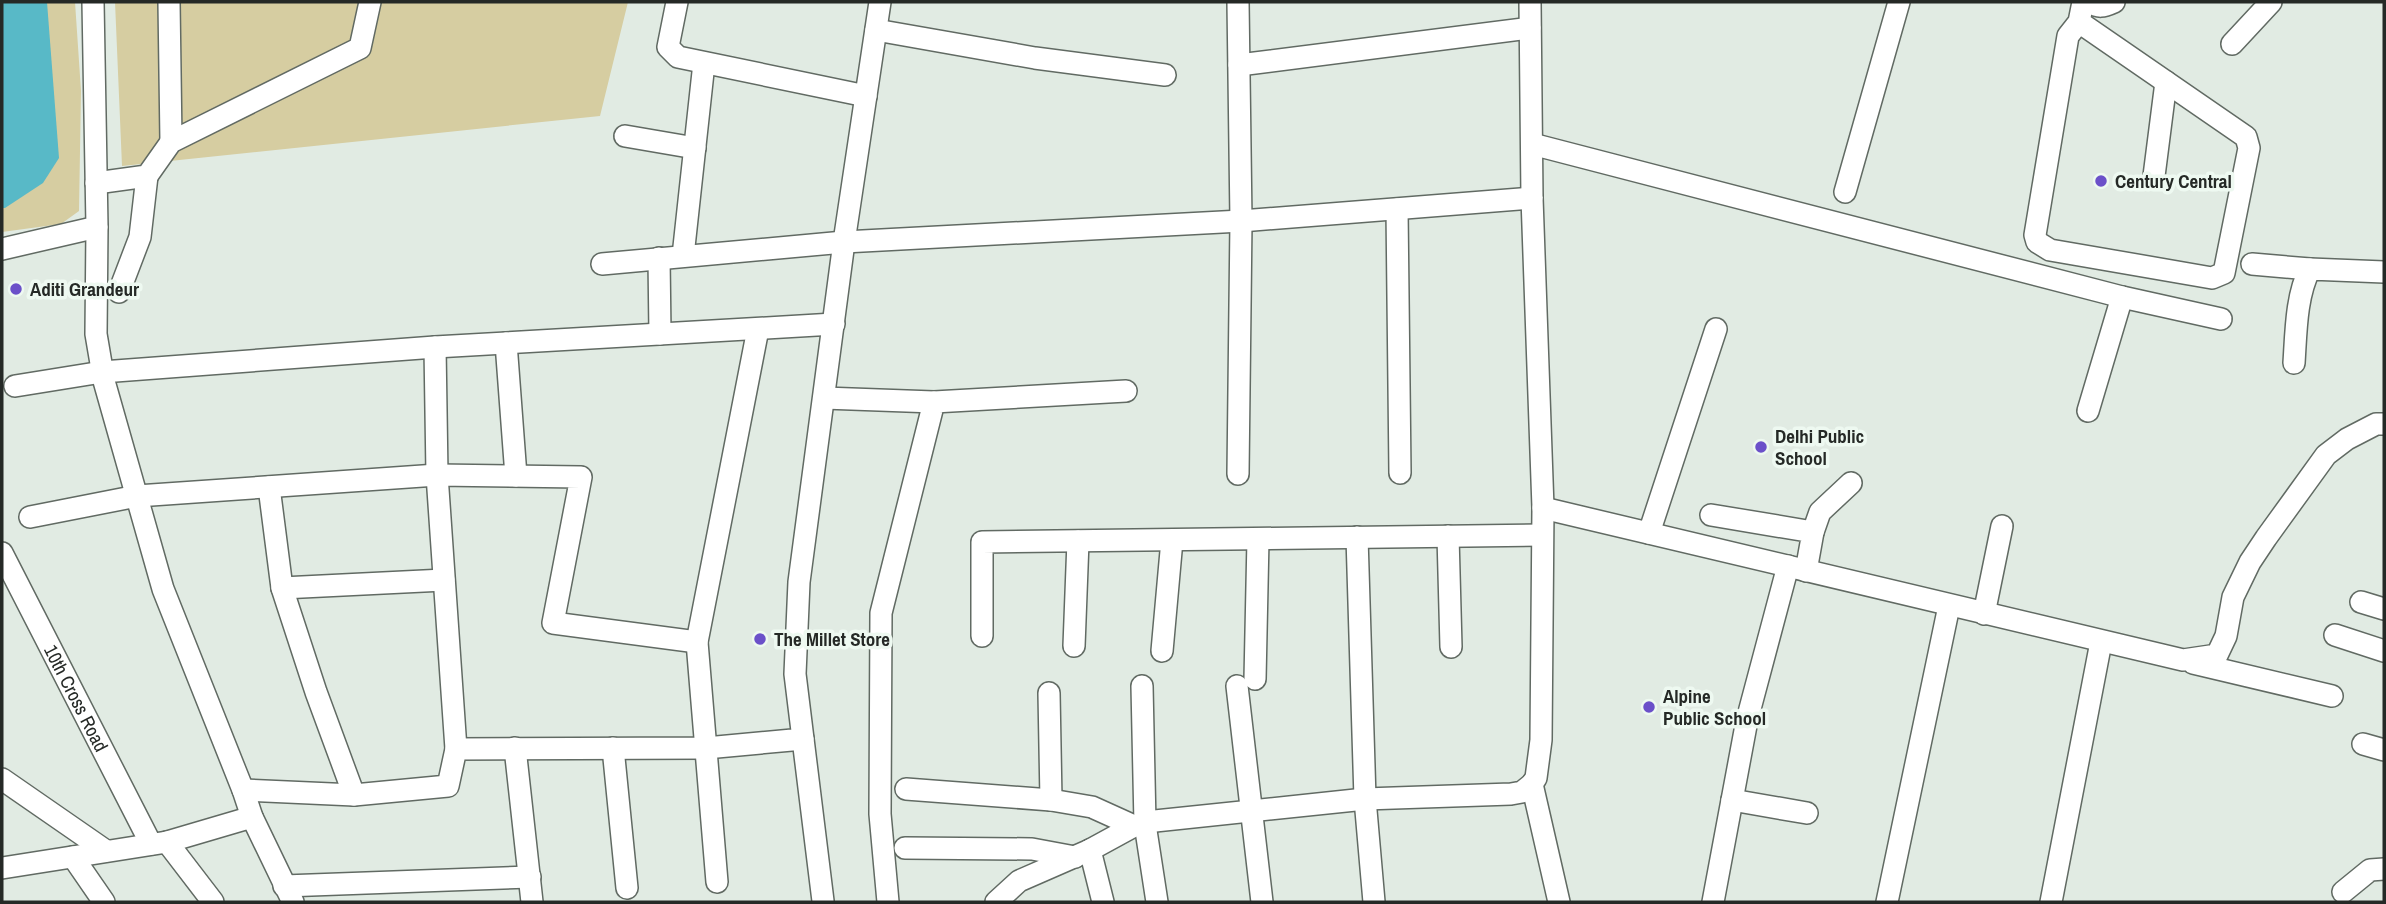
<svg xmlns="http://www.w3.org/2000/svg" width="2386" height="904" viewBox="0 0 2386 904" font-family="'Archivo Narrow',sans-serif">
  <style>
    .green { fill: #d6cda1 }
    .water { fill: #58b9c7 }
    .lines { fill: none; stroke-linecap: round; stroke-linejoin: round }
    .minor-casing { stroke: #616a63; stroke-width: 24 }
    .minor { stroke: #fff; stroke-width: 21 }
    .poi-dot { fill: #6b50c9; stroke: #eef9f1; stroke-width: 2.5 }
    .labels { text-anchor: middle; stroke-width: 7; stroke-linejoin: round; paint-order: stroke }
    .poi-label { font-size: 19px; font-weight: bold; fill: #252926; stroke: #eef9f1; text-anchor: start }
    .street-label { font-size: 19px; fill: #252926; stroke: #eef9f1 }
  </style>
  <rect width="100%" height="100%" fill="#e1ebe3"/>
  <path class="green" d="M2 2H75L81 91 79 211 61 224 2 232Z
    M115 2H628L600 116 122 166Z"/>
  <path class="water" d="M2 2H47L59 158 43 183 5 208H2Z"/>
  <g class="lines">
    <g class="minor-casing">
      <g id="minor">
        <path d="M169 2 171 142"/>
        <path d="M677 2 668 47 678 57 866 96"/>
        <path d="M2089 2C2099 8 2103 7 2114 2"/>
        <path d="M2079 22 2246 137 2249 148 2224 273 2212 278 2050 250 2037 242 2035 235 2068 36 2079 22 2083 2"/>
        <path d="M876 30 1035 58 1165 75"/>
        <path d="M2232 44 2271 2"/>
        <path d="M1239 65 1530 28"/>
        <path d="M625 136 695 148"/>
        <path d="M1532 144 2122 297"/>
        <path d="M2154 176 2166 82"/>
        <path d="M96 183 147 176 171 142 360 48 370 2"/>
        <path d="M1845 192 1899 2"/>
        <path d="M1397 209 1400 473"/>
        <path d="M97 227 96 334 104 381 163 589 243 790 252 817 293 902"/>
        <path d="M2 249 97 227 93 2"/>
        <path d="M683 256 704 63"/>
        <path d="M659 258 660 334"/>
        <path d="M602 264 844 242 1241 221 1532 198"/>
        <path d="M2252 264 2310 269"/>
        <path d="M119 292 140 237 147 176"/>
        <path d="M506 343 516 476"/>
        <path d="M435 347 437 475 456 749"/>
        <path d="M2294 363C2296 333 2296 295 2310 269L2384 272"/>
        <path d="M15 386 102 372 435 347 834 324"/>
        <path d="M824 398 934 402"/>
        <path d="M2088 411 2122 297 2221 319"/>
        <path d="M1238 474 1241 221 1238 2"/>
        <path d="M269 487 282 588 316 692 354 795"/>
        <path d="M1543 508 2183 660 2217 655 2226 636 2233 597 2250 562 2266 538 2326 455 2347 439 2376 424H2384"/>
        <path d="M1711 515 1813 532 1806 571"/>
        <path d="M30 517 137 496 437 475 581 477 553 623 697 642"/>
        <path d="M1813 532 1820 512 1851 483"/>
        <path d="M1649 533 1716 329"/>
        <path d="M1448 536 1451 647"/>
        <path d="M1357 537 1365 799 1374 902"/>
        <path id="s1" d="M2 553 151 844"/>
        <path d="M282 588 444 580"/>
        <path d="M2361 602 2384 609"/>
        <path d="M1984 614 2002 526"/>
        <path d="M2335 635 2384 651"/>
        <path d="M982 636V542L1542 535"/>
        <path d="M1074 646 1078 541"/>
        <path d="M1162 651 1172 540"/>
        <path d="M2193 663 2332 696"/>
        <path d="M1255 679 1258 539"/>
        <path d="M1142 686 1145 824 1157 902"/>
        <path d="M1237 686 1262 902"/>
        <path d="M1049 693 1051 800"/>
        <path d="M803 739 823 901"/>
        <path d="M2363 744 2384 750"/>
        <path d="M515 748 532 902"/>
        <path d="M613 748 627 888"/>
        <path d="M2 779 106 851"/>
        <path d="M1532 784 1559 902"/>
        <path d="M906 789 1051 800 1092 807 1134 826"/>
        <path d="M243 790 354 795 448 786 456 749 706 748 803 739 795 674 799 582 844 242 880 2"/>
        <path d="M1732 800 1807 813"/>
        <path d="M167 842 213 902"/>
        <path d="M905 848 1032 849 1075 857"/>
        <path d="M1090 850 1103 902"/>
        <path d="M73 857 104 902"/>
        <path d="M2 868 167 842 252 817"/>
        <path d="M717 882 697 642 758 329"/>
        <path d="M284 886 530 877"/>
        <path d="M2343 892 2370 870 2384 869"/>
        <path d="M888 902 880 814 881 613 934 402 1126 391"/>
        <path d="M996 902 1019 881 1090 850 1134 826 1155 821 1365 799 1511 794 1522 792 1532 784 1536 778 1541 740 1543 508 1532 198 1530 2"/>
        <path d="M1713 902 1747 720 1788 566"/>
        <path d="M1887 902 1949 606"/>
        <path d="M2051 902 2101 642"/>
      </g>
    </g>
    <use href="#minor" class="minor"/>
  </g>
  <g class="poi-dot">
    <circle cx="2101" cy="181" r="7"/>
    <circle cx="16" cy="289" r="7"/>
    <circle cx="1761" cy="447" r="7"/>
    <circle cx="760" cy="639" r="7"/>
    <circle cx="1649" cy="707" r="7"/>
  </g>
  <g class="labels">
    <g class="poi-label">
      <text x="2115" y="188">Century Central</text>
      <text x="30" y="296">Aditi Grandeur</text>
      <text x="1775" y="443">Delhi Public<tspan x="1775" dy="22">School</tspan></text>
      <text x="774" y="646">The Millet Store</text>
      <text x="1663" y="703">Alpine<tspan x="1663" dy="22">Public School</tspan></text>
    </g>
    <g class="street-label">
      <text dy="7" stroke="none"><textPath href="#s1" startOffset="163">10th Cross Road</textPath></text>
    </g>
  </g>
  <rect width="2386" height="904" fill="none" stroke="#252926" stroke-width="7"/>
</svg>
